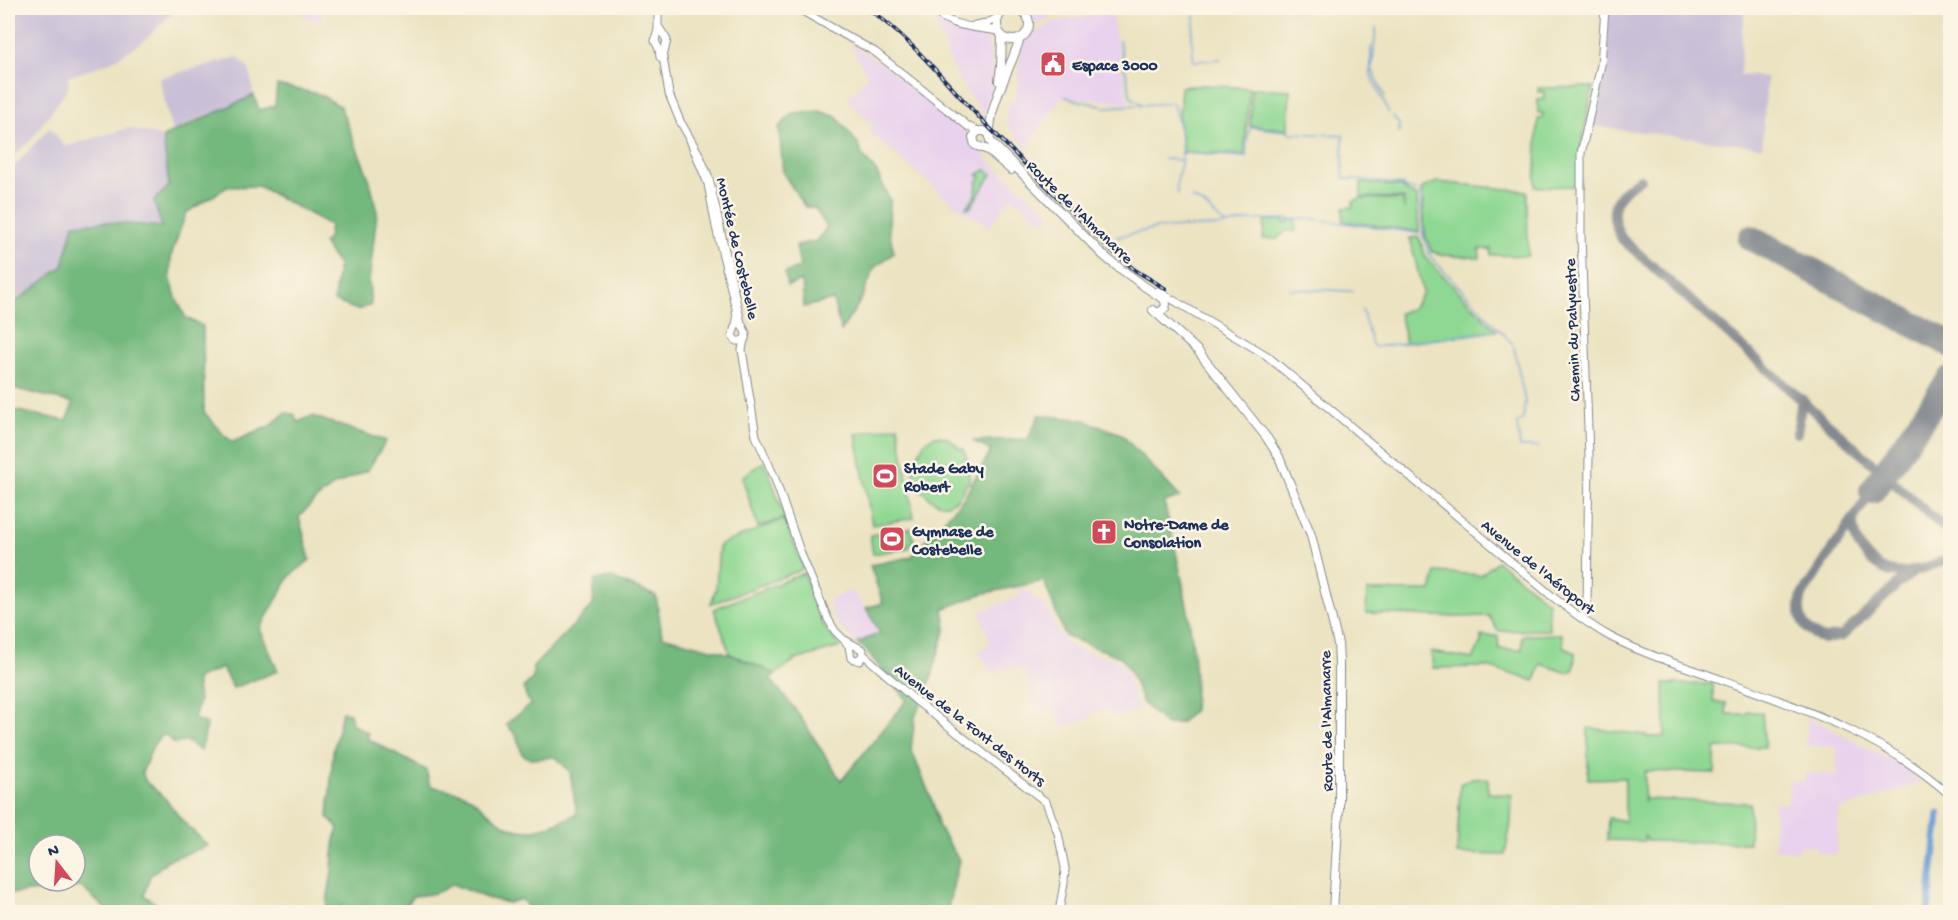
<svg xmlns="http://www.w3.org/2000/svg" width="1958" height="920" viewBox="0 0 1958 920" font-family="'Gochi Hand',sans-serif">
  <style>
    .built { fill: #e9d2ed }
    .industrial { fill: #c9bfd7 }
    .green { fill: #8fd893; stroke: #558478; stroke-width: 1.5 }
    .forest { fill: #73b87d; stroke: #47746e; stroke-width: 1.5; fill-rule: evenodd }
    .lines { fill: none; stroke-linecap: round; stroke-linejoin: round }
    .stream { stroke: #6c9ed7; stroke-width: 1.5 }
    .river { stroke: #6c9ed7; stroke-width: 7 }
    .taxiway { stroke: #838990; stroke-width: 10 }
    .runway { stroke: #838990; stroke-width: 26 }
    .secondary-casing { stroke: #838990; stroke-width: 9 }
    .primary-casing { stroke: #838990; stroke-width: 10 }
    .secondary { stroke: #fff; stroke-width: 7 }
    .primary { stroke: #fff; stroke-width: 8 }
    .rail-casing { stroke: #1b2f5e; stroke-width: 4 }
    .rail { stroke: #fcf5e5; stroke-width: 1.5; stroke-dasharray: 4.5; stroke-linecap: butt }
    .labels { text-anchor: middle; stroke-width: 5; stroke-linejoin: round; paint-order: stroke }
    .poi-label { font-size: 16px; font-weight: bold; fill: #1b2f5e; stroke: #fcf5e5; text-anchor: start }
    .street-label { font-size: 16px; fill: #1b2f5e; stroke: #fcf5e5 }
  </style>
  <rect width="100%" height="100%" fill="#fcf5e5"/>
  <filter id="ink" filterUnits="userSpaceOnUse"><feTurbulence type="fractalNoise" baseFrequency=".0167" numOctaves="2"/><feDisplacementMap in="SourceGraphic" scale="12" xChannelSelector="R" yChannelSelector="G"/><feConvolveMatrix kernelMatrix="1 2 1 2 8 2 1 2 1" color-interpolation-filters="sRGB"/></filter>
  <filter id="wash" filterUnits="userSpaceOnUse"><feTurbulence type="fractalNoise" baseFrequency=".008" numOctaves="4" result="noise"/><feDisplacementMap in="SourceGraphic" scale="24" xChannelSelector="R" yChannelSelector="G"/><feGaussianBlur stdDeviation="1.35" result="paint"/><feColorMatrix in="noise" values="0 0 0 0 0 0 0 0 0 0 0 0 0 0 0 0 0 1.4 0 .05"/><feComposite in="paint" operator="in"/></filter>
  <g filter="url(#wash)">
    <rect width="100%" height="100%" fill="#ebe3c1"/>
    <path class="built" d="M292 8H322L320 22 312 20Z
      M938 8H997L994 15 982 20 963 21 948 15Z
      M1036 8H1103L1056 15 1037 24 1032 20V12Z
      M1111 12 1129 104 1063 96 1026 148 1006 122 1007 109 1016 95 1018 85 1020 50 1027 37 1055 22Z
      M933 18 978 38 979 36 987 39 986 43 989 45 993 71 996 72 984 119 980 108 969 95 953 68Z
      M850 43 885 66 962 129 989 161 1052 214 1043 222 1011 196 990 227 953 204 868 131 873 125 847 99 867 76Z
      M1018 588 1025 590 1046 606 1059 635 1068 644 1083 652 1117 660 1123 667 1130 682 1134 699 1138 705V711L1110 718 1107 709 1092 713V717L1062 727 1056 709 1036 713 1025 670 1015 669 1014 666 993 672 988 670 982 656H980L979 653 990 643 980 612 1021 596Z
      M851 591 866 608 881 633 861 642 857 643 837 624 828 604 830 599Z
      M1808 718 1903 766 1921 783 1839 810 1836 854 1816 853 1817 847 1801 846 1795 852 1774 848V803H1788L1789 782 1805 781V773L1837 774 1836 747 1805 745Z"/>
    <path class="industrial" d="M10 8H177L148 37 132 49 110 62 68 77 69 87 30 141 8 161V12H12Z
      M1608 8H1746L1742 28 1740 75 1767 77 1762 147 1592 126 1604 70 1607 47Z
      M238 57 249 69 254 95 184 125 172 133 159 78Z
      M50 127 65 147 129 128 163 137 169 187 155 202 163 227 104 222 63 266 8 308V173Z"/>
    <path class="green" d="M1203 85 1250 88 1244 155 1183 152 1179 121 1181 87Z
      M1593 87 1580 152V186L1535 187 1538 119 1543 118V113H1538V100L1544 99V92H1538V88Z
      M1252 88 1290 90 1288 130 1250 126Z
      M986 170 992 174 970 208H966L976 194 977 182 981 177 977 175Z
      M1437 182 1527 191 1528 256 1491 255V249H1479L1480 258 1444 255 1432 252 1425 235 1422 188Z
      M1361 183 1401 186 1409 193 1417 196 1419 232 1343 221V208L1353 207V201L1362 198 1403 200 1404 210V198L1361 197Z
      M1265 220H1284V223H1286L1290 220H1296V231H1286L1277 239H1263Z
      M1419 237 1426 258 1497 331 1406 343 1399 313 1412 309 1423 293 1410 238Z
      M898 426 914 518 872 525 856 434Z
      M934 436C946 435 952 440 960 449L963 448 969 465V483L966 484C957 507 940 512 923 491L920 492 914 474V457H917L924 443Z
      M763 462 769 473 785 518 758 527 742 477Z
      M784 519 803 567 801 570 711 604 716 588 719 545Z
      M911 528 914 543 908 544 909 548 873 554 870 535Z
      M1497 561 1548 602 1549 630 1498 631 1489 616 1456 617 1366 613 1367 591H1431L1436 572 1481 575Z
      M804 573 822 624 840 647 795 660 776 674 730 654 714 609Z
      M1562 634 1563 646 1575 653 1574 669 1568 673 1541 664 1535 681 1487 667 1433 668 1431 652 1473 659 1481 642V636H1498L1499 649 1522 650V637L1525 635Z
      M1664 684H1713V702L1726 703V714H1747L1748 711 1762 713 1765 747 1715 748V773L1645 771 1644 802 1645 799 1750 803 1749 843 1648 841 1644 836V841L1607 840 1608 818 1625 821V778L1588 779V728L1646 735 1647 737H1665Z
      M1488 778V793L1512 795 1511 823 1505 855 1457 854 1460 784 1470 779Z"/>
    <path class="forest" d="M277 85 319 94 340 106 370 181 377 212 369 283 371 305 357 310 334 301 338 265 323 243 328 239 330 225 258 186 227 187 186 213 171 256 170 276 176 298 186 318 203 326 204 412 224 435 233 442 270 426 285 413 294 414 298 422 312 416 386 441 368 470 335 485 314 501 299 517 310 560 290 576 260 629 278 671 233 688 222 668 196 679 199 701 194 719 207 724 201 751 186 741 175 744 164 734 154 744 142 772 146 782 164 797 181 819 208 846 168 860 150 876 144 895 168 912H113L107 910 81 887 8 894V409L67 421 73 403 8 387V308L63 266 74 224 104 222 162 227 154 201 169 186 163 137 254 95 259 110 275 106ZM39 845H75V881H39Z
      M819 111 837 117 858 144 862 155 876 171 890 200 889 230 894 253 875 267 861 300 841 331 833 300 804 307 802 281 787 286 785 273 800 267 796 245 817 241 827 227 815 208 805 207 783 173 779 127 793 113Z
      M1039 415 1084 420 1121 434 1180 497 1164 502C1180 570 1199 640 1194 710L1180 723 1166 725 1143 703 1130 671 1121 657 1065 636 1044 581 981 594 943 609 946 627 932 676 915 717 911 749 933 803 939 828 959 860 947 912H560L528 908 522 899 508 903 486 898 452 884C439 894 429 895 413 896L401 912H349L346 904 338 909 326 912C327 903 328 894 330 884 334 864 331 850 338 828L328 817 333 752 342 712 350 713 352 724 368 733V739L426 770 430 786C443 789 459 790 470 797 489 811 506 835 533 830 548 828 563 820 577 814L570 772 556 757 530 759 522 754 516 735 506 724 530 705 523 688 533 678V667L593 605 595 580 611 578 656 596 662 636 730 654 776 674 770 679 798 713 841 781 907 700 865 649 857 643 880 633 866 608 883 603 870 565 911 557 963 499 991 451 973 441 1028 439Z"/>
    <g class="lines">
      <path class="stream" d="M1194 8 1196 12 1192 33 1193 61 1221 59
        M1376 27 1372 69 1385 97
        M1119 41 1131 97 1142 104
        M1371 47V75L1389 113
        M1065 97 1105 107 1173 103 1180 130 1182 153 1246 157 1248 134 1251 127 1288 131 1290 133 1343 135V178L1403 185 1405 188 1416 190
        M1393 117 1399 124V133
        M1164 159 1181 160
        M1420 191 1423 235 1430 256 1513 344
        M1178 194C1173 180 1183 169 1182 154
        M1192 198 1203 204 1226 225
        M1117 237 1158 228 1222 226 1252 220 1274 219H1313L1419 233
        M1290 289 1353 291
        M1362 310 1372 344 1375 347 1497 331
        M1514 347 1525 402 1523 419 1517 423 1520 447H1539"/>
      <path class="river" d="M1928 912 1939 814"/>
      <path class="taxiway" d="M1640 179C1614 195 1606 211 1622 239L1950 533
        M1797 433 1802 399
        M1872 491 1802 595C1796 617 1803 631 1824 639L1842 636 1899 583 1917 569
        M1853 520C1853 534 1856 543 1865 554 1891 586 1917 569 1950 559"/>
      <path class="runway" d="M1751 238 1950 344
        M1872 491 1950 379"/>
    </g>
  </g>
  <g filter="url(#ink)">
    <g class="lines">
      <g class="secondary-casing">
        <path id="secondary" d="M658 8V29L655 41 659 49 660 57
          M797 8 875 52 969 127 978 131
          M930 8C952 28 971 26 998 31
          M975 25 987 23 998 18
          M658 26 667 40 663 57 669 94 680 121 700 156 709 178 741 323 746 333 745 339 741 341H736L732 336 737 321 736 309 716 227 708 184 690 140
          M1158 291 1266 355 1553 597C1571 611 1589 625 1609 636 1639 652 1671 662 1703 673 1790 704 1880 732 1950 795
          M744 340 742 350 756 436 774 476 801 554 828 619 835 631 843 639 863 650 862 657 857 660
          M1583 619 1587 608 1589 456 1581 236V153L1601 65 1605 8
          M845 641 849 646 851 658 860 661
          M863 654 915 700 1046 802 1058 833 1065 868 1064 883 1059 912"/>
      </g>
      <g class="primary-casing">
        <path id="primary" d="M997 24a16 16 0 1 1 32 0a16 16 0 1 1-32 0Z
          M1020 38C1010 72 987 105 990 141L1102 254C1115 266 1130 275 1144 286 1152 291 1156 295 1164 299L1166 304 1165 308 1160 312H1155
          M999 81 1001 66 1002 36
          M988 133 984 131H978L973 137 975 145 988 150 1011 170
          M1153 310 1198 351 1267 438 1279 457 1311 535 1338 644 1339 662V808L1333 912"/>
      </g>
      <use href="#secondary" class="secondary"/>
      <use href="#primary" class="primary"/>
      <g class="rail-casing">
        <path id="rail" d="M867 8C910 38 943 79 979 117 1023 162 1067 208 1112 251L1135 270 1166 289"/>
      </g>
      <use href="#rail" class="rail"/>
    </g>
  </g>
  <defs>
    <g id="civic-square" transform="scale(1.35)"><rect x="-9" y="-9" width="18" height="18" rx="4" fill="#d1495b" stroke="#fcf5e5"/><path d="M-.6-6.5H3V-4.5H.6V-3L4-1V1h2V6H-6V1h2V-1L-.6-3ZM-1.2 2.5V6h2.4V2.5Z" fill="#fff"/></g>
    <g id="stadium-square" transform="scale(1.35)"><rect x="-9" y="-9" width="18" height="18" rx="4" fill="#d1495b" stroke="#fcf5e5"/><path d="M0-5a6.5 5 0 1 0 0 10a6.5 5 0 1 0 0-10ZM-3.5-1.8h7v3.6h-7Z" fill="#fff"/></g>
    <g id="church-square" transform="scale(1.35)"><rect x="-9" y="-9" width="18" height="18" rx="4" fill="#d1495b" stroke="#fcf5e5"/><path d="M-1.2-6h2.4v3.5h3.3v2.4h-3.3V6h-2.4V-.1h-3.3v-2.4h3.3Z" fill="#fff"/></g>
  </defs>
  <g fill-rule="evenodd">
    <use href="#civic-square" x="1053" y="64"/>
    <use href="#stadium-square" x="885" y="476"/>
    <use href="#church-square" x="1104" y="532"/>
    <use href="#stadium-square" x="892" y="539"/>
  </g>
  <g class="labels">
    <g class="poi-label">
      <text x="1072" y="70">Espace 3000</text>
      <text x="904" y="473">Stade Gaby<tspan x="904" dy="18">Robert</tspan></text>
      <text x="1124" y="529">Notre-Dame de<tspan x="1124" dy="18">Consolation</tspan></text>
      <text x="912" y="536">Gymnase de<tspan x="912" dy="18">Costebelle</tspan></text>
    </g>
    <g class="street-label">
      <text transform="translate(1081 211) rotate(44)" y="6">Route de l'Almanarre</text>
      <text transform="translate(739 248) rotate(77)" y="6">Montée de Costebelle</text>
      <text transform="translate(1571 330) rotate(-92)" y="6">Chemin du Palyvestre</text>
      <text transform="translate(1539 566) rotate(39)" y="6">Avenue de l'Aéroport</text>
      <text transform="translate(1325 721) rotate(-91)" y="6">Route de l'Almanarre</text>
      <text transform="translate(971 724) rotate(38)" y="6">Avenue de la Font des Horts</text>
    </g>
  </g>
  <rect width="1958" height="920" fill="none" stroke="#fcf5e5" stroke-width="30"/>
  <g transform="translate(57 863) rotate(343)"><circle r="28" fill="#fcf5e5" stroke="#a2a6af" stroke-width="1.5"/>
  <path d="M0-4.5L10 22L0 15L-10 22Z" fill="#d1495b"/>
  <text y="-9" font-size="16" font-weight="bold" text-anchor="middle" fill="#1b2f5e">N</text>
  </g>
</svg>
